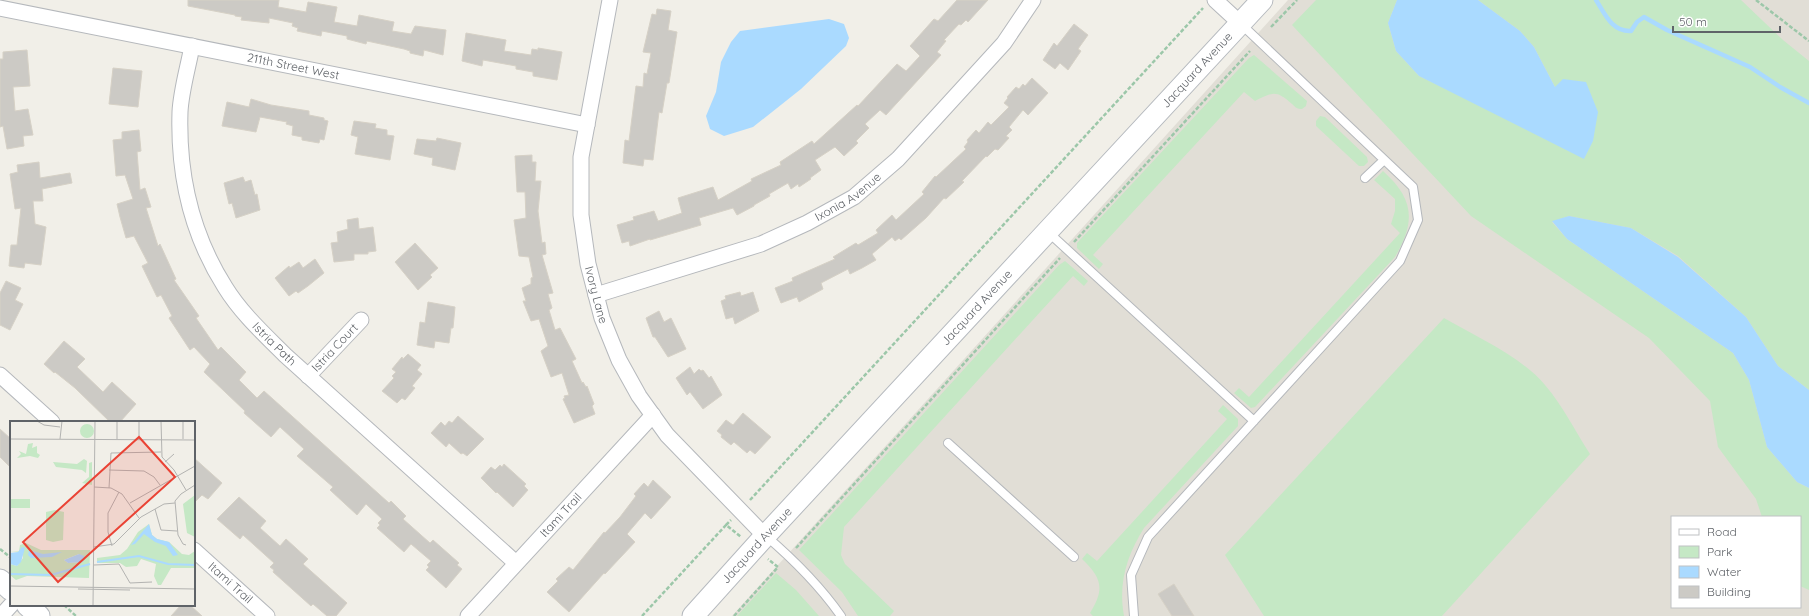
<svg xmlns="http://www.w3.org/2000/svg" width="1809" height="616" viewBox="0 0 1809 616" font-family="Quicksand,sans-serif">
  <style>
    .education { fill: #e1ded6; fill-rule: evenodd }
    .green { fill: #c5e8c5 }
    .water { fill: #aadaff }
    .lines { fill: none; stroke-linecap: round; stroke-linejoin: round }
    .stream { stroke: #aadaff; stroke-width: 4.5 }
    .building { fill: #cccac5; stroke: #d6d1c6 }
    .lane-casing { stroke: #b5b8bc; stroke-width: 10 }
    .street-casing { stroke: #b5b8bc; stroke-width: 17 }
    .secondary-casing { stroke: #b6babf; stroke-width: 23 }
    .path { stroke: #9cc7a9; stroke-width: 2.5; stroke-dasharray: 4 2; stroke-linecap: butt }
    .lane { stroke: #fff; stroke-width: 8 }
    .street { stroke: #fff; stroke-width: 15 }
    .secondary { stroke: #fff; stroke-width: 21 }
    .labels { text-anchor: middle; stroke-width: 4; stroke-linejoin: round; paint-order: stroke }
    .street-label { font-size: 12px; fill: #5f6368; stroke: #fff }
    .inset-river { fill: none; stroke: #aadaff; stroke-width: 2 }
    .inset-road { fill: none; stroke: #b3b3b1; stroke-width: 1 }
    .view { fill: #ea4335; fill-opacity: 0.15; stroke: #ea4335; stroke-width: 2 }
    .inset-edge { fill: none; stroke: #5f6368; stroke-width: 2 }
  </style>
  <rect width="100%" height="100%" fill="#f1efe8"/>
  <path class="education" d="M1288 0H1809V616H732ZM1672 517H1800V607H1672Z"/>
  <path class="green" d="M1316 0H1397L1388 23 1396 51 1419 76 1476 103 1555 87 1534 47 1520 31 1478 0H1741L1783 40 1809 61V390L1778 366 1746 317 1678 256 1631 228 1569 216 1552 222 1567 239 1733 353 1749 380 1767 447 1797 482 1809 488V590L1800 586V517H1762L1756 499 1718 447 1710 401 1649 338 1471 216 1292 25Z
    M1254 55 1307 101 1306 106 1302 109C1297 109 1295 107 1292 104 1276 90 1273 92 1255 101L1244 92 1093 255 1103 264 1099 269 1077 248V243L1249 58Z
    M1320 116 1325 117 1367 157 1368 162 1364 166H1359L1316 126V121Z
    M1383 171C1414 199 1416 221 1395 257L1255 407 1251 408 1234 393 1239 388 1249 397 1400 233 1391 224 1395 211V199L1374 180Z
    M1065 261 1088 281 1084 286 1073 276 844 527 841 555 845 564 894 611 890 616H858L842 592 799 550 1059 265Z
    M1444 318C1475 336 1522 357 1545 385 1563 406 1575 431 1590 454L1442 616H1264L1225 555Z
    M1223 405 1238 419V426L1144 528C1127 555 1118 583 1124 616H1093L1090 613C1105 589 1102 578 1082 559L1087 553 1097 561 1227 419 1218 411Z
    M776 573 796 590 819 616H737Z"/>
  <path class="water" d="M1397 0H1478L1520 31 1534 47 1555 87 1563 79 1586 82 1598 112 1593 141 1584 159 1419 76 1396 51 1388 23Z
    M829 19 844 24 849 38 846 46 801 89 753 127 724 136 710 129 706 116 716 92 721 62 731 42 740 31Z
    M1569 216 1631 228 1678 257 1746 317 1778 366 1809 390V488L1797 482 1767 447 1749 380 1733 353 1567 239 1552 221Z"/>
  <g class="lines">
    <path class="stream" d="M1596 0C1605 14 1612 32 1631 31L1637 22 1644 17 1667 30 1750 67 1780 87 1809 103"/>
  </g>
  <path class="building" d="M188 0H279L278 7 306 12 308 2 337 7 334 22 357 26 359 15 394 22 392 31 411 34 415 26 446 30 443 55 424 50 423 56 410 53V51L404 49 367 41 366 44 347 39V36L322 31 321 36 297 31 298 28 292 26 293 23 269 18V23L241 20 242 17 235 16V15L188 6Z
    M957 0H988L968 22 966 20 961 25 959 24 944 40 946 41 937 52 941 55 886 115 880 110 865 124 869 128 856 141 858 143 844 156 835 147 815 160 821 170 810 178 811 179 799 187 798 184 791 189 788 183 769 194 770 196 754 205V206L737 215 733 208 699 218 701 225 650 240V239L630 246 629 241 622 243 617 225 634 220 633 217 654 211 658 221 682 213 678 198 713 187 718 200 752 181 751 179 781 165 780 162 812 141 814 144 857 105 858 106 897 64 906 71 920 56 910 46 934 19 938 21Z
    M657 9 671 11 668 30 677 32 669 83H667L662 113 659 112 653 160 644 159 643 166 623 163 625 140 629 141 636 86 643 87 644 73 647 74 651 53 643 52 652 14 656 15Z
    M1074 24 1088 35 1078 49 1081 51 1068 70 1060 63 1055 69 1043 60 1054 43 1057 46Z
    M466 33 506 40 504 51 531 55 532 49 538 50V48L562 52 557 80 533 76V72L516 69V66L483 60 482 66 462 61Z
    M27 50 30 86 13 87 15 111 28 109 33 135 23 136 24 146 7 149 3 126 0 127V59H3V52Z
    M113 68 142 71 138 107 109 104Z
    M1032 78 1048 93 1028 115 1023 110 1009 127 1012 130 1006 136 1009 138 998 150 995 149 987 157 986 156 962 181 964 182 946 199 944 198 926 218 901 240 899 238 895 241 892 237 872 254 876 260 862 268 850 274 848 269 821 283 823 289 799 302 797 297 781 303 775 288 793 281 792 278 835 259 833 257 856 243 858 245 878 233 876 230 892 215 896 220 924 194 922 192 935 176 936 177 966 149 964 147 968 142 967 140 976 130 979 133 988 122 991 125 1009 107 1004 103 1008 98 1007 97 1016 87 1019 89 1023 84 1025 86Z
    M251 99 271 105 309 111V115L324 118V120L328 121 324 140 320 139 319 143 302 140V137L292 135 293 126 286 124 287 122 260 117 256 132 222 126 227 102 249 107Z
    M354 121 376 124 375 128 387 130V135L394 136 390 160 355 154 358 137 351 135Z
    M139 130 141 151 137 152 140 190 145 188 151 207 146 208 158 246 160 244 176 279 174 280 199 316 196 318 218 350 221 347 246 372 239 380 257 398 264 391 389 503 391 501 406 516 403 519 430 543 433 540 459 563 457 565 462 569 446 588 426 570 429 567 427 565 431 561 411 544 404 552 377 528 380 525 378 523 382 519 366 504 357 515 330 490 333 487 297 456 304 449 280 427 271 437 244 413 245 411 204 372 210 364 194 347 190 350 169 318 172 316 161 295 157 297 142 266 148 263 134 236 126 238 120 217 117 204 133 199 125 175 116 176 113 140 122 139V132Z
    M437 138 461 143 455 170 432 165 433 158 414 154 417 139 436 141Z
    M532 155V162H536L535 181H541L538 211 542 243 545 242 546 254 542 255 553 293 548 294 552 308 549 310 555 330 560 328 576 359 572 361 582 383 583 382 586 387 587 386 594 404 592 406 595 414 574 423 563 399 565 398 564 396 569 395 562 373 551 377 541 351 548 346 539 319 531 321 523 301H526L522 288 531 284V278L533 277 529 257 519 256 514 220 526 218 525 192H517L515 156Z
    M39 162 40 178 70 173 72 183 42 189 43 201H33L35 224 46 227 41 265 25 263 24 268 9 266 11 245H17L21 208 15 209 10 174 18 172 17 165Z
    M243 177 245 182 251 180 255 195 257 194 260 210 236 218 232 203 229 204 224 183Z
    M358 218 359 229 373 227 376 251 368 252V254H354V260L334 262 331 243 338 242 337 232 348 229 347 220Z
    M415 243 438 268 430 275 432 277 418 290 395 262Z
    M315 259 324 273 308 286 298 293 296 291 289 296 275 278 289 266 290 268 299 262 303 268Z
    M6 281 21 288 15 300 23 304 10 330 0 325V293Z
    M740 292 741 296 753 292 759 311 735 324 733 317 726 319 721 301 726 299 725 296Z
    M428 302 455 307 453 328H451L449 343 435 341 434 348 417 345 420 322 425 323Z
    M659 311 664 322 671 318 686 349 668 357 655 337H653L646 318Z
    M64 341 85 359 77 367 103 392 112 382 136 404 120 422H110L75 388 55 372 54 373 44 364Z
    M408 354 421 365 417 370 422 374 412 386 415 388 405 400 402 398 397 403 382 391 394 378 392 376 396 372 392 369 402 357 403 359Z
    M690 367 694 374 699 369 701 371 703 370 709 378 711 376 722 395 703 409 690 392 687 395 676 378Z
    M743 413 771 437 755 454 750 450 747 453 734 442 731 445 721 437 722 435 717 431 726 420 733 425Z
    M458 416 484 439 467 456 463 453 461 454 449 443 446 447 431 433 441 422 445 426 449 421 452 423Z
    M0 429 11 439V468L0 457Z
    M194 458 222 483 208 499 202 495 194 503Z
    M504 464 526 484 524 486 528 490 513 507 497 492 496 493 481 478 491 467 495 470 500 465 502 467Z
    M653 480 671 497 651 519 645 513 627 534 635 542 605 574 604 573 569 612 547 592 558 581 556 579 569 567 573 570 604 532 605 533 620 517 636 496 634 494 644 483 648 487Z
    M239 497 266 521 260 528 280 546 286 539 308 559 303 564 347 603 336 616H327L313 604 311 606 273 572 274 570 270 567 274 563 243 535 240 539 217 519Z
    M1174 584 1194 616H1172L1158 594Z
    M181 605H190L202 616H171Z"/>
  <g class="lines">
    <g class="lane-casing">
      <path id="lane" d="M1365 178 1384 160
        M1048 232 1254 421
        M948 443 1074 557
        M766 536C794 560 820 586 841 616
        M1134 616 1131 575 1148 537 1400 261 1418 220 1413 187 1241 24"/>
    </g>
    <g class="street-casing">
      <g id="street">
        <path id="s1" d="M610 0 581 157V215L588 264 602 318 619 360 639 396 667 435 765 536"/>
        <path d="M1215 0 1241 24"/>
        <path id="s2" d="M0 8 587 125"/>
        <path id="s3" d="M192 46C188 68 181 91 180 112 178 174 192 235 225 287 241 313 264 334 285 355L516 563"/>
        <path id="s4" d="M596 295 761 244 807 223 854 197 898 159 1004 43 1033 0"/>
        <path d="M0 375 52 422"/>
        <path id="s5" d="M308 376 361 320"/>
        <path id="s6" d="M194 550 267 616"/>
        <path d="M1 616 11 605"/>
        <path id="s7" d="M468 616 653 415"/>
      </g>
    </g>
    <g class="secondary-casing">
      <g id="secondary">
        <path d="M0 580 11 590"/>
        <path d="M27 605 39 616"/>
        <path id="s8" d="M693 616 765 536 1262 0"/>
      </g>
    </g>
    <path class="path" d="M1756 0 1809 41
      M1271 27 1297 0
      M1074 242 1250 51
      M750 500 1203 8
      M726 525 731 520
      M796 548 1060 258
      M0 549 11 558
      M64 605 76 616
      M642 616 726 525 741 537
      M734 616 778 567 768 559"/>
    <use href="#lane" class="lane"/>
    <use href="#street" class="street"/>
    <use href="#secondary" class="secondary"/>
  </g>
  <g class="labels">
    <g class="street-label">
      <text dy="4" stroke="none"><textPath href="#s2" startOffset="299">211th Street West</textPath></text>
      <text dy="4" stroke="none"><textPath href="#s8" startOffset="743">Jacquard Avenue</textPath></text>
      <text dy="4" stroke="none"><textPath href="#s4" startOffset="272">Ixonia Avenue</textPath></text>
      <text dy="4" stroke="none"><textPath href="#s1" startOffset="299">Ivory Lane</textPath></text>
      <text dy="4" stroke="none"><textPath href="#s8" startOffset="419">Jacquard Avenue</textPath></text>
      <text dy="4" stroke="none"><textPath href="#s3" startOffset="326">Istria Path</textPath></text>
      <text dy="4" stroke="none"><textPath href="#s5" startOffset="39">Istria Court</textPath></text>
      <text dy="4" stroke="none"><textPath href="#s7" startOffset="137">Itami Trail</textPath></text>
      <text dy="4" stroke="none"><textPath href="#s8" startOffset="95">Jacquard Avenue</textPath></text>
      <text dy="4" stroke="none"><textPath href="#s6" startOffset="49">Itami Trail</textPath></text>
    </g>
  </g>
  <g transform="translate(10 421)">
    <rect width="185" height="185" fill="#f1efe8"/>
    <path d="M70 10a7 7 0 1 1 14 0a7 7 0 1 1-14 0ZM23 22 22 27 27 25V32L30 34 28 37 20 35 7 37 11 33 9 30 16 33 18 23ZM74 38 77 40 76 52 72 49 46 46 43 41 67 43ZM82 41V64L72 62 79 56V42ZM185 74V116L177 112 173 83ZM0 78H20V87H0ZM45 89 54 91 53 119 43 121 36 119V91ZM139 103 142 114 147 118 159 121 172 133 179 134 185 130V147H161L151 164H148L144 155 146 143 131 138 127 145 116 146 110 142H87V137L110 134 117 128 128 111ZM16 122 31 129H80L79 157 17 155 6 159 0 154V143L7 145 13 137V131L0 130H9L10 124ZM69 133 70 141 58 142 54 139Z" fill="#c5e8c5" fill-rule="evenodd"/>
    <path d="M139 103 142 114 147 118 159 121 168 134 163 135 156 125 145 121 134 113 125 123 121 124ZM12 126 15 127 11 141 7 145 0 143V132L8 131ZM19 129 33 133 52 131 42 136 21 137 18 134ZM69 133 74 135 73 141 58 142 54 139Z" fill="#aadaff"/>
    <path class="inset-river" d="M87 141 129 135 158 143 185 144M0 153 41 154 80 143"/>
    <path class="inset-road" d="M27 0 34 4 50 6M151 0 152 36 164 49 176 69M0 18 185 19M50 18 52 0M107 18V0M129 18V0M173 18V0M155 41 164 33M99 49 134 50 144 56 150 64M84 66 101 67 112 73 129 97M99 67 101 32 151 31M120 82 185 45M145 88 151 109 167 110M176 124 173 123 168 114 165 80 171 73 185 64M102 125 98 111V92L109 71M84 126 104 123 131 96 154 83 165 82M84 144 109 143 120 162 142 161M0 165 185 168M68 168 120 169M83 185 85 0"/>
    <path class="view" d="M129 16 165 56 48 161 13 121Z"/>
    <rect width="185" height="185" class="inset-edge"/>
  </g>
  <rect x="1671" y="516" width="130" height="92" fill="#ffffff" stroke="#bfc1c3"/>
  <rect x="1679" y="529" width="20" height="6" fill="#ffffff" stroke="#bfc1c3"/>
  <text x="1707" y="536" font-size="12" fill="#5f6368">Road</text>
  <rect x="1679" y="546" width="20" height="12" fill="#c5e8c5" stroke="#bfc1c3"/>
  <text x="1707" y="556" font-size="12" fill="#5f6368">Park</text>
  <rect x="1679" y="566" width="20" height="12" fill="#aadaff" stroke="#bfc1c3"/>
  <text x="1707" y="576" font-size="12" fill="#5f6368">Water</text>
  <rect x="1679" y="586" width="20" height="12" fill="#cccac5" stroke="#bfc1c3"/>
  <text x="1707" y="596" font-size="12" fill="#5f6368">Building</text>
  <path d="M1673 26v6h107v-6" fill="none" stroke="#5f6368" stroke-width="2"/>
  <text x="1679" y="26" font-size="12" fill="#5f6368" stroke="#ffffff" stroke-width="3" paint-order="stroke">50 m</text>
</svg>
